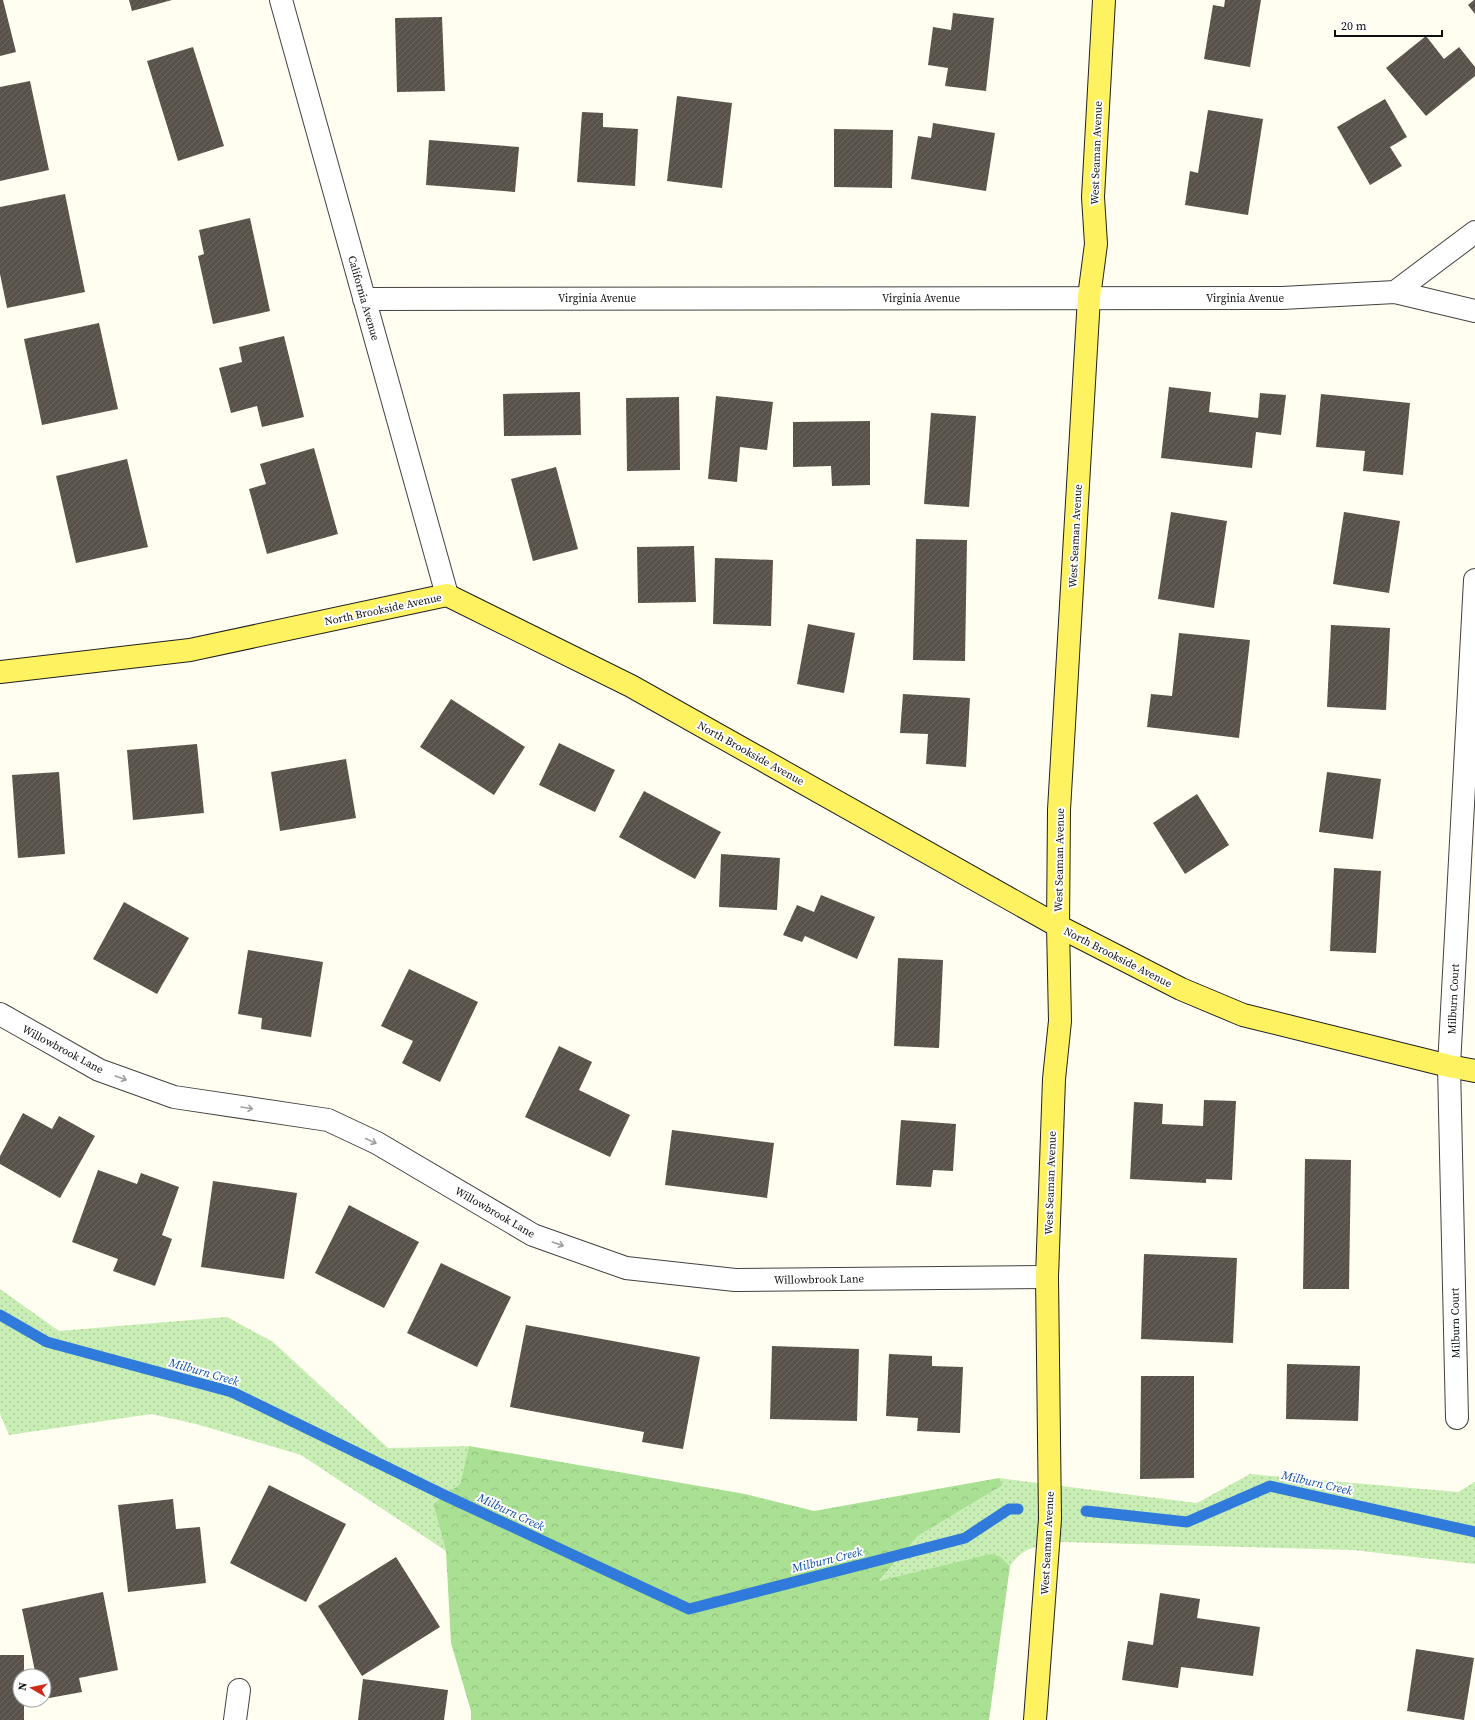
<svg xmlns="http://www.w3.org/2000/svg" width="1475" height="1720" viewBox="0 0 1475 1720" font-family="'Source Serif 4',serif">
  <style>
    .grass { fill: url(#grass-dots) }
    .forest { fill: url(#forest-crowns) }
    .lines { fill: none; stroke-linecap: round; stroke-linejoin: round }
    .stream { stroke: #2f7ada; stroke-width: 11 }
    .building { fill: url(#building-hatch) }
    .minor-casing { stroke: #424242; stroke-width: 24 }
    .major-casing { stroke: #202020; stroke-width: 24 }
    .minor { stroke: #fff; stroke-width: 22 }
    .major { stroke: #fff260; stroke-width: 22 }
    .oneway { stroke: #9f9f9f }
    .labels { text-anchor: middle; stroke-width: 4; stroke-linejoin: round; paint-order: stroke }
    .street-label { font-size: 11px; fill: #0f0f0f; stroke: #fff }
    .water-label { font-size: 12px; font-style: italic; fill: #0b4cad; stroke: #fff }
  </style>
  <defs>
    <pattern id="grass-dots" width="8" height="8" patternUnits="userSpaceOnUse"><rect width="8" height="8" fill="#c9eeb5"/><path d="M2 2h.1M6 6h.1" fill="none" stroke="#abcb9a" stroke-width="1.8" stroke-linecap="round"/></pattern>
    <pattern id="forest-crowns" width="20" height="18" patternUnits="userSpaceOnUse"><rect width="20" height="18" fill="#a9e093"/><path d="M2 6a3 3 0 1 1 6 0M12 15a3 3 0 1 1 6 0" fill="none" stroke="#90bf7e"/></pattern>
    <pattern id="building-hatch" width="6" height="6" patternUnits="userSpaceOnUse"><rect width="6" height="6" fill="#58524a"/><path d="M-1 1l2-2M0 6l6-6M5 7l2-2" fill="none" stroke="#6b6660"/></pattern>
  </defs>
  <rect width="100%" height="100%" fill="#fffef0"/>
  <path class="grass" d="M0 1289 59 1331 227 1317 273 1342 388 1448 469 1446 460 1484 433 1504 446 1551 301 1455 196 1424 151 1414 9 1435 0 1414Z
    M1250 1474 1458 1492 1475 1482V1564L1353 1550 1063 1542C1039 1546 1025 1545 1010 1566L1001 1557 879 1582 918 1536 1003 1485 999 1478 1197 1503Z"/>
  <path class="forest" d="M469 1446 745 1494 814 1511 999 1478 1003 1485 918 1536 879 1581 991 1554 1001 1557 1010 1566 989 1720H471V1711L451 1643 446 1551 433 1504 460 1484Z"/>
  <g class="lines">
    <path class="stream" d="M0 1315 47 1342 232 1392 444 1495 689 1609 965 1538 1009 1509H1018
      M1086 1511 1187 1522 1270 1486 1475 1532"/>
  </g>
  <path class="building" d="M0 0H3L16 52 0 56Z
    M129 0H172L132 11Z
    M1225 0H1261L1250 67 1204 59 1213 5 1224 7Z
    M1474 0H1475V14L1468 5Z
    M953 13 994 18 986 91 945 86 948 68 928 65 933 27 951 30Z
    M442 17 445 91 397 92 395 18Z
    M1426 36 1444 59 1459 47 1475 67V76L1426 116 1386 68Z
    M193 47 224 146 178 161 147 61Z
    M30 81 49 170 0 181V87Z
    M677 96 732 103 722 188 667 181Z
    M1385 99 1407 137 1390 147 1402 166 1370 185 1337 127Z
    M1208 110 1263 119 1248 215 1185 205 1190 171 1198 173Z
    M582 112 603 113V127L638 129 635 186 577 182Z
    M933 123 995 133 986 191 911 179 918 136 931 138Z
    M834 129 893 130 892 188 834 187Z
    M429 140 519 147 515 192 426 185Z
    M65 194 85 292 7 308 0 274V207Z
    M250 218 270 311 213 324 198 256 204 254 199 230Z
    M99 323 118 409 42 425 24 339Z
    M284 336 304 417 262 427 257 406 231 413 219 368 242 362 239 347Z
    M1169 387 1211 392 1209 412 1258 418 1260 393 1286 395 1281 435 1256 432 1252 468 1161 458Z
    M580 392 581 435 504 436 503 394Z
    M1321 394 1410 403 1403 475 1363 471 1365 451 1316 447Z
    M716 396 773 402 767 450 740 447 737 482 708 479Z
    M679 397 680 470 627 471 626 398Z
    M931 413 976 416 969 507 924 504Z
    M870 421V485L832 486 831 466 793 467V422Z
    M314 448 338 534 267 554 249 489 266 484 260 464Z
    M127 459 148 547 76 563 56 476Z
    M556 467 578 549 533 561 511 479Z
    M1171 512 1227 521 1214 608 1158 599Z
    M1344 512 1400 521 1389 593 1333 584Z
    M916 539 967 540 965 661 913 660Z
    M694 546 696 602 638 603 637 547Z
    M715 558 773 560 771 626 713 624Z
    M808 624 855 633 844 693 797 684Z
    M1331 625 1390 628 1386 710 1327 707Z
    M1179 633 1250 640 1239 738 1147 727 1151 694 1172 696Z
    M903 694 970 698 966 767 926 764 928 734 900 733Z
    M451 699 525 747 494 795 420 747Z
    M559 743 615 770 595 812 539 785Z
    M197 744 204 813 133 820 127 750Z
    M346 759 356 818 280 831 271 772Z
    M59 772 65 854 18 858 12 775Z
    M1327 772 1381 779 1373 839 1319 832Z
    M644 791 721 832 695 879 619 837Z
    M1197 794 1229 845 1185 874 1153 823Z
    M721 854 780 858 777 910 719 907Z
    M1334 868 1381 871 1376 953 1330 951Z
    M821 895 875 917 857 959 805 936 802 942 783 935 797 905 814 912Z
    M124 902 189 938 157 994 93 959Z
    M248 950 323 962 311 1037 261 1029 262 1018 238 1014Z
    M898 958 943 960 939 1048 894 1046Z
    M409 969 478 1002 440 1082 402 1063 413 1041 381 1026Z
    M559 1046 592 1062 579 1090 630 1115 610 1157 525 1117Z
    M1204 1100 1236 1101 1232 1180 1206 1179V1183L1130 1179 1134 1102 1163 1104 1162 1124 1203 1126Z
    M23 1113 52 1129 59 1116 95 1136 60 1198 0 1164V1156Z
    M901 1120 956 1124 953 1171 933 1170 931 1187 896 1185Z
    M672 1130 774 1143 767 1198 665 1185Z
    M1305 1159 1351 1160 1349 1289H1303Z
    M98 1170 137 1184 141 1173 179 1187 162 1235 172 1239 155 1286 113 1271 118 1259 72 1242Z
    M213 1181 297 1193 284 1279 201 1267Z
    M349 1205 419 1242 384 1308 315 1273Z
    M1144 1254 1237 1258 1233 1343 1141 1339Z
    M441 1263 511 1297 477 1367 407 1333Z
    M526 1325 700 1357 683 1449 642 1442 644 1432 510 1407Z
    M772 1346 859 1349 857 1421 770 1419Z
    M889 1354 932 1356V1366L963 1367 960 1433 917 1431 918 1418 886 1416Z
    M1287 1364 1360 1366 1358 1421 1286 1419Z
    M1141 1376H1194V1478L1140 1479Z
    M269 1485 346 1524 306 1602 230 1563Z
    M173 1499 176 1529 200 1527 206 1583 128 1592 118 1505Z
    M396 1557 440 1627 362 1676 318 1606Z
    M103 1592 118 1670 79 1678 82 1692 44 1699V1676H36L22 1609Z
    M1160 1593 1200 1599 1197 1618 1260 1627 1253 1676 1181 1667 1178 1688 1122 1680 1128 1641 1153 1645Z
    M1416 1649 1474 1658 1464 1720 1407 1711Z
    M0 1655H24V1676H20V1700H24V1720H0Z
    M363 1679 448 1690 444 1720H358Z"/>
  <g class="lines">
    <g class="minor-casing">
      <path id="minor" d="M281 0 447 595
        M1395 292 1475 232
        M364 299 1282 298 1395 292 1475 311
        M0 1014 99 1070 174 1097 328 1120 377 1143 533 1235 626 1268 735 1280 1047 1277
        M1457 1418 1449 1066 1475 580
        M235 1720 239 1690"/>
    </g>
    <g class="major-casing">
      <path id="major" d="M0 672 190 650 447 595 631 686 1058 926 1181 989 1243 1015 1449 1066 1475 1071
        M1035 1720 1050 1519 1047 1277 1054 1079 1060 1021 1058 926 1059 810 1089 297 1096 244 1093 197 1104 0"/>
    </g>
    <use href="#minor" class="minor"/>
    <use href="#major" class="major"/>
  </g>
  <defs><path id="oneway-shaft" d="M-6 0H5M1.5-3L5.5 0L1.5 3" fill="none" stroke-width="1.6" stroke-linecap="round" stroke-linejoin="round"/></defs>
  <g class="oneway">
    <use href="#oneway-shaft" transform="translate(121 1078) rotate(20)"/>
    <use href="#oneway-shaft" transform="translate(247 1108) rotate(9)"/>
    <use href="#oneway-shaft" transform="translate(371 1141) rotate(25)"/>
    <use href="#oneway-shaft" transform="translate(558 1244) rotate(19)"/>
  </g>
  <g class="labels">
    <g class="street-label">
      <text transform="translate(1096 153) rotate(-88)" y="4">West Seaman Avenue</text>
      <text transform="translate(364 298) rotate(74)" y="4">California Avenue</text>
      <text x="597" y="302">Virginia Avenue</text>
      <text x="921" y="302">Virginia Avenue</text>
      <text x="1245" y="302">Virginia Avenue</text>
      <text transform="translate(1075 536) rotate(-87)" y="4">West Seaman Avenue</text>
      <text transform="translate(383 609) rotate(-12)" y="4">North Brookside Avenue</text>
      <text transform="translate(751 753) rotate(29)" y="4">North Brookside Avenue</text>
      <text transform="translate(1059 860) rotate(-89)" y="4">West Seaman Avenue</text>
      <text transform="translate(1118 957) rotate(27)" y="4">North Brookside Avenue</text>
      <text transform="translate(1453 999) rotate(-87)" y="4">Milburn Court</text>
      <text transform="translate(63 1049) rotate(28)" y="4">Willowbrook Lane</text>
      <text transform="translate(1050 1183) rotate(-88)" y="4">West Seaman Avenue</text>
      <text transform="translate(495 1212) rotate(30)" y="4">Willowbrook Lane</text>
      <text transform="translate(819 1279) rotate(-1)" y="4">Willowbrook Lane</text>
      <text transform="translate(1455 1323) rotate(-91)" y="4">Milburn Court</text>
      <text transform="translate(1047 1543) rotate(-87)" y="4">West Seaman Avenue</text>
    </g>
    <g class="water-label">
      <text transform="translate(204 1372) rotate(16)" y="4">Milburn Creek</text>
      <text transform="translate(1317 1483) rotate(13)" y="4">Milburn Creek</text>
      <text transform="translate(511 1512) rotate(25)" y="4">Milburn Creek</text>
      <text transform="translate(827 1560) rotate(-14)" y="4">Milburn Creek</text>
    </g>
  </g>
  <g transform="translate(32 1688) rotate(279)"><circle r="19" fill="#ffffff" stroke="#9f9f9f"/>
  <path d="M0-3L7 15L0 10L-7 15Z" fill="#cd2d18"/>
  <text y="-6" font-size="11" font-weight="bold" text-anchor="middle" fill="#0f0f0f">N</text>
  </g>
  <path d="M1335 30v6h107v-6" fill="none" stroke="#0f0f0f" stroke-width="2"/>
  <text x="1341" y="30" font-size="12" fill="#0f0f0f" stroke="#ffffff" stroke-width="3" paint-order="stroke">20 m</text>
</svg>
